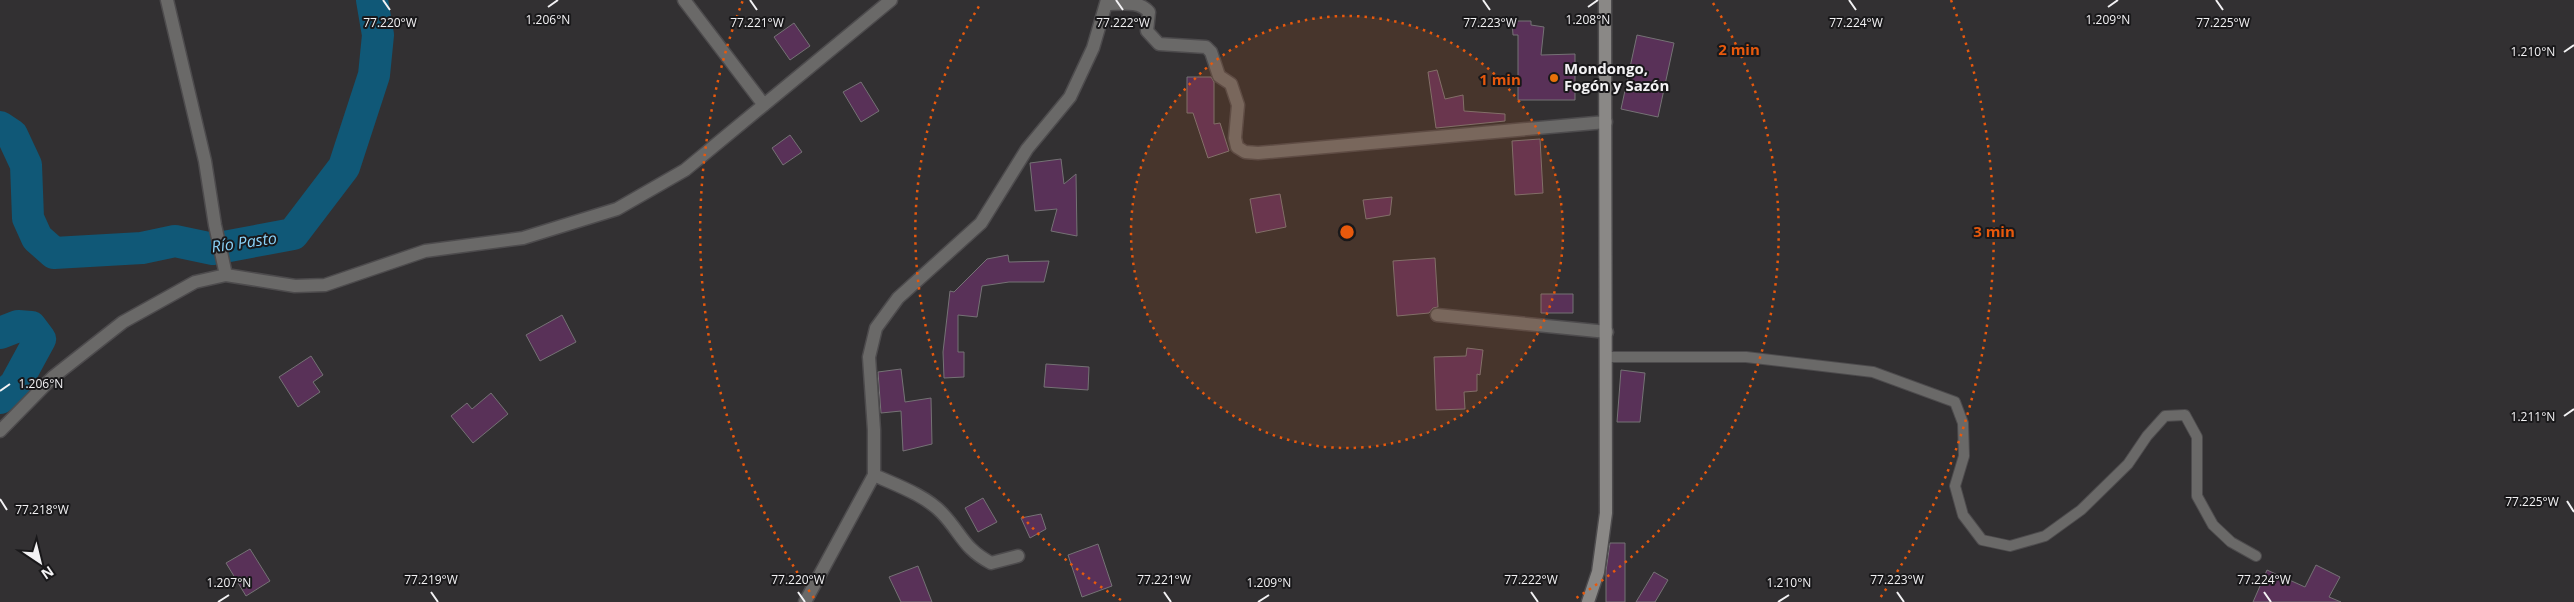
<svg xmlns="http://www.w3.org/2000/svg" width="2574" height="602" viewBox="0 0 2574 602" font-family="'Open Sans',sans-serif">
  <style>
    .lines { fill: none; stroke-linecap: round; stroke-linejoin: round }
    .river { stroke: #105877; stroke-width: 32 }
    .building { fill: #593158; stroke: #757275 }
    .lane-casing { stroke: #4d4b4d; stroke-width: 12 }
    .street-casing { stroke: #4d4b4d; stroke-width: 15 }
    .secondary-casing { stroke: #4d4b4d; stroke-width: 15 }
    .lane { stroke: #6a6968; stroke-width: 10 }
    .street { stroke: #6a6968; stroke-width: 12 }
    .secondary { stroke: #8a8886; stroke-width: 12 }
    .ticks { fill: none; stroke: #f3f2f4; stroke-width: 2 }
    .ring { fill: none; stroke: #e8590c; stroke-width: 2.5; stroke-dasharray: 2.5 5 }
    .food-dot { fill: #e8710a; stroke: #19181a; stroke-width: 2 }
    .labels { text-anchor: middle; stroke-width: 4; stroke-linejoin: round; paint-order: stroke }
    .poi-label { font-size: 15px; font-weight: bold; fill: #f3f2f4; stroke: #19181a; text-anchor: start }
    .water-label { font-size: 16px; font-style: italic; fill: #8bd3f9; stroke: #19181a }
    .ticks-label { font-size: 12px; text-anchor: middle; fill: #f3f2f4; stroke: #19181a; stroke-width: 4; stroke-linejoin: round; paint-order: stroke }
    .centre { fill: #e8590c; stroke: #19181a; stroke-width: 2.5 }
    .ring-label { font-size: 15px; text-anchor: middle; font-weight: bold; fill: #e8590c; stroke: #19181a; stroke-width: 4; stroke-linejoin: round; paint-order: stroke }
  </style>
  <rect width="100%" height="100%" fill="#323032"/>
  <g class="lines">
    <path class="river" d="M0 127 12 135 26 165 28 218 37 238 54 253 142 248 175 241 213 249 293 234 344 167 374 75 378 35 372 0
      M0 333 18 326 31 327 40 339 15 385 0 398"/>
  </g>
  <path class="building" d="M1512 21H1531V25L1544 27 1541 55 1575 54V100H1518V35H1513Z
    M794 23 810 46 790 60 774 37Z
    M1637 35 1674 43 1658 117 1621 109Z
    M1437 70 1445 99 1463 95 1464 111 1505 114V121L1436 128 1428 72Z
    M1187 77H1211L1214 82V124L1220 123 1229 151 1208 158 1193 113H1187Z
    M861 82 879 111 861 122 843 92Z
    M790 135 802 152 783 165 772 148Z
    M1540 139 1543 193 1515 195 1512 141Z
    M1061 159 1064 184 1076 174 1077 236 1051 231 1057 209 1035 211 1030 163Z
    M1280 194 1286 227 1256 233 1250 199Z
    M1392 197 1390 215 1366 219 1363 200Z
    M1008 255 1009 262 1049 261 1044 282H1009L982 286 977 317 958 315V352H964V377L944 378 943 352 950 291 954 292 987 259Z
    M1435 258 1438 307 1433 308 1429 313 1397 316 1393 261Z
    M1541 294H1573V313H1541Z
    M562 315 576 342 540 361 526 335Z
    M1467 348 1483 350 1480 375 1477 374V391L1464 392 1465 409 1436 410 1434 357 1466 356Z
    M311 356 323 375 313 382 320 392 298 407 279 377Z
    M1046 364 1089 367 1088 390 1044 387Z
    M901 369 905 402 931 398 932 444 903 451 901 411 881 413 878 372Z
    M1621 370 1645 373 1640 422H1617Z
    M491 393 508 414 473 443 451 416 467 403 472 409Z
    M983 498 997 522 978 532 965 508Z
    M1041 514 1046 529 1030 538 1021 518Z
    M1610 543H1625V602H1606V571Z
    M1098 544 1112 586 1082 597 1068 555Z
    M250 549 270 581 246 596 226 563Z
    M2316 565 2340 577 2329 597 2341 602H2253L2267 570 2305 587Z
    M918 566 932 602H901L889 577Z
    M1654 572 1668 580 1655 602H1636Z"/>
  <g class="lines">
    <g class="lane-casing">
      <path id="lane" d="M1607 357H1746L1873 372 1955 402 1963 423 1964 456 1955 486 1963 515 1982 540 2010 546 2045 536 2081 510 2128 464 2147 436 2165 416 2185 415 2197 437V496L2213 525 2231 542 2256 556"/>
    </g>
    <g class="street-casing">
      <path id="street" d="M167 0 205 161 215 225 226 275
        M684 0 764 105
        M1106 4C1121 4 1139 0 1149 12L1147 31 1159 44 1206 47 1211 52 1219 76 1231 84 1238 105 1235 138 1237 147 1245 152 1258 153 1606 122
        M1437 315 1607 332
        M0 431 53 377 123 322 195 282 226 275 295 286 325 285 425 251 523 238 617 209 685 170 891 0
        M874 475C896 485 925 495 942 513 962 534 963 548 991 563L1018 556
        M805 602 874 475V430L869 357 876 328 898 298 981 223 1027 149 1070 97 1093 48 1107 0"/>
    </g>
    <g class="secondary-casing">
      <path id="secondary" d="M1588 602 1598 572 1606 513 1605 0"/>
    </g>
    <use href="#lane" class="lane"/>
    <use href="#street" class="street"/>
    <use href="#secondary" class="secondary"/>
  </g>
  <path class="ticks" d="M383 0 390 10M750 0 757 10M1116 0 1123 10M1483 0 1490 10M1849 0 1856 10M2216 0 2223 10M548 7 558 0M1588 7 1598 0M2108 7 2118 0M2564 52 2574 45M0 391 10 384M2564 416 2574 409M0 499 7 510M2567 501 2574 512M431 592 438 602M798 592 805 602M1164 592 1171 602M1531 592 1538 602M1897 592 1904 602M2264 592 2271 602M218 602 229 595M1258 602 1269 595M1778 602 1789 595"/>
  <circle cx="1347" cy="232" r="216" fill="#e8590c" fill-opacity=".12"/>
  <g class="ring">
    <circle cx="1347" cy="232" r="216"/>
    <path d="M1121 600A432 432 0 0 1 981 3M1713 3A432 432 0 0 1 1573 600"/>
    <path d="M814 598A647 647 0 0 1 743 0M1951 0A647 647 0 0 1 1880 598"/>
  </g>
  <circle class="food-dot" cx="1554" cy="78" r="5"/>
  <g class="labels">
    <g class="poi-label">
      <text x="1564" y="74">Mondongo,<tspan x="1564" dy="17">Fogón y Sazón</tspan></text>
    </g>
    <g class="water-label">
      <text transform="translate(244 242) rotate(-8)" y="6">Río Pasto</text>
    </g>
  </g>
  <g class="ticks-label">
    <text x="548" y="24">1.206°N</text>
    <text x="1588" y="24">1.208°N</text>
    <text x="2108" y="24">1.209°N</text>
    <text x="1123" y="27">77.222°W</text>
    <text x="2223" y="27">77.225°W</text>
    <text x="390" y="27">77.220°W</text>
    <text x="757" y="27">77.221°W</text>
    <text x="1490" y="27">77.223°W</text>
    <text x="1856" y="27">77.224°W</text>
    <text x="2533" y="56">1.210°N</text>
    <text x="41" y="388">1.206°N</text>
    <text x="2533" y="421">1.211°N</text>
    <text x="2532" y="506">77.225°W</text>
    <text x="42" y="514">77.218°W</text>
    <text x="431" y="584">77.219°W</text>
    <text x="798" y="584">77.220°W</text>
    <text x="1164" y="584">77.221°W</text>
    <text x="1531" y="584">77.222°W</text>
    <text x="1897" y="584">77.223°W</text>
    <text x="2264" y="584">77.224°W</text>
    <text x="229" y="587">1.207°N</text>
    <text x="1269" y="587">1.209°N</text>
    <text x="1789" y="587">1.210°N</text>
  </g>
  <circle cx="1347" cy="232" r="8" class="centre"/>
  <g class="ring-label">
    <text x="1739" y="55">2 min</text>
    <text x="1500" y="85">1 min</text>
    <text x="1994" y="237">3 min</text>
  </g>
  <g transform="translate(40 562) rotate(145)" stroke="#19181a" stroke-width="4" paint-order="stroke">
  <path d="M0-4L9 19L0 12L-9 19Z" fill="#f3f2f4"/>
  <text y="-8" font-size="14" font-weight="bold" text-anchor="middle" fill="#f3f2f4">N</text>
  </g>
</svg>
